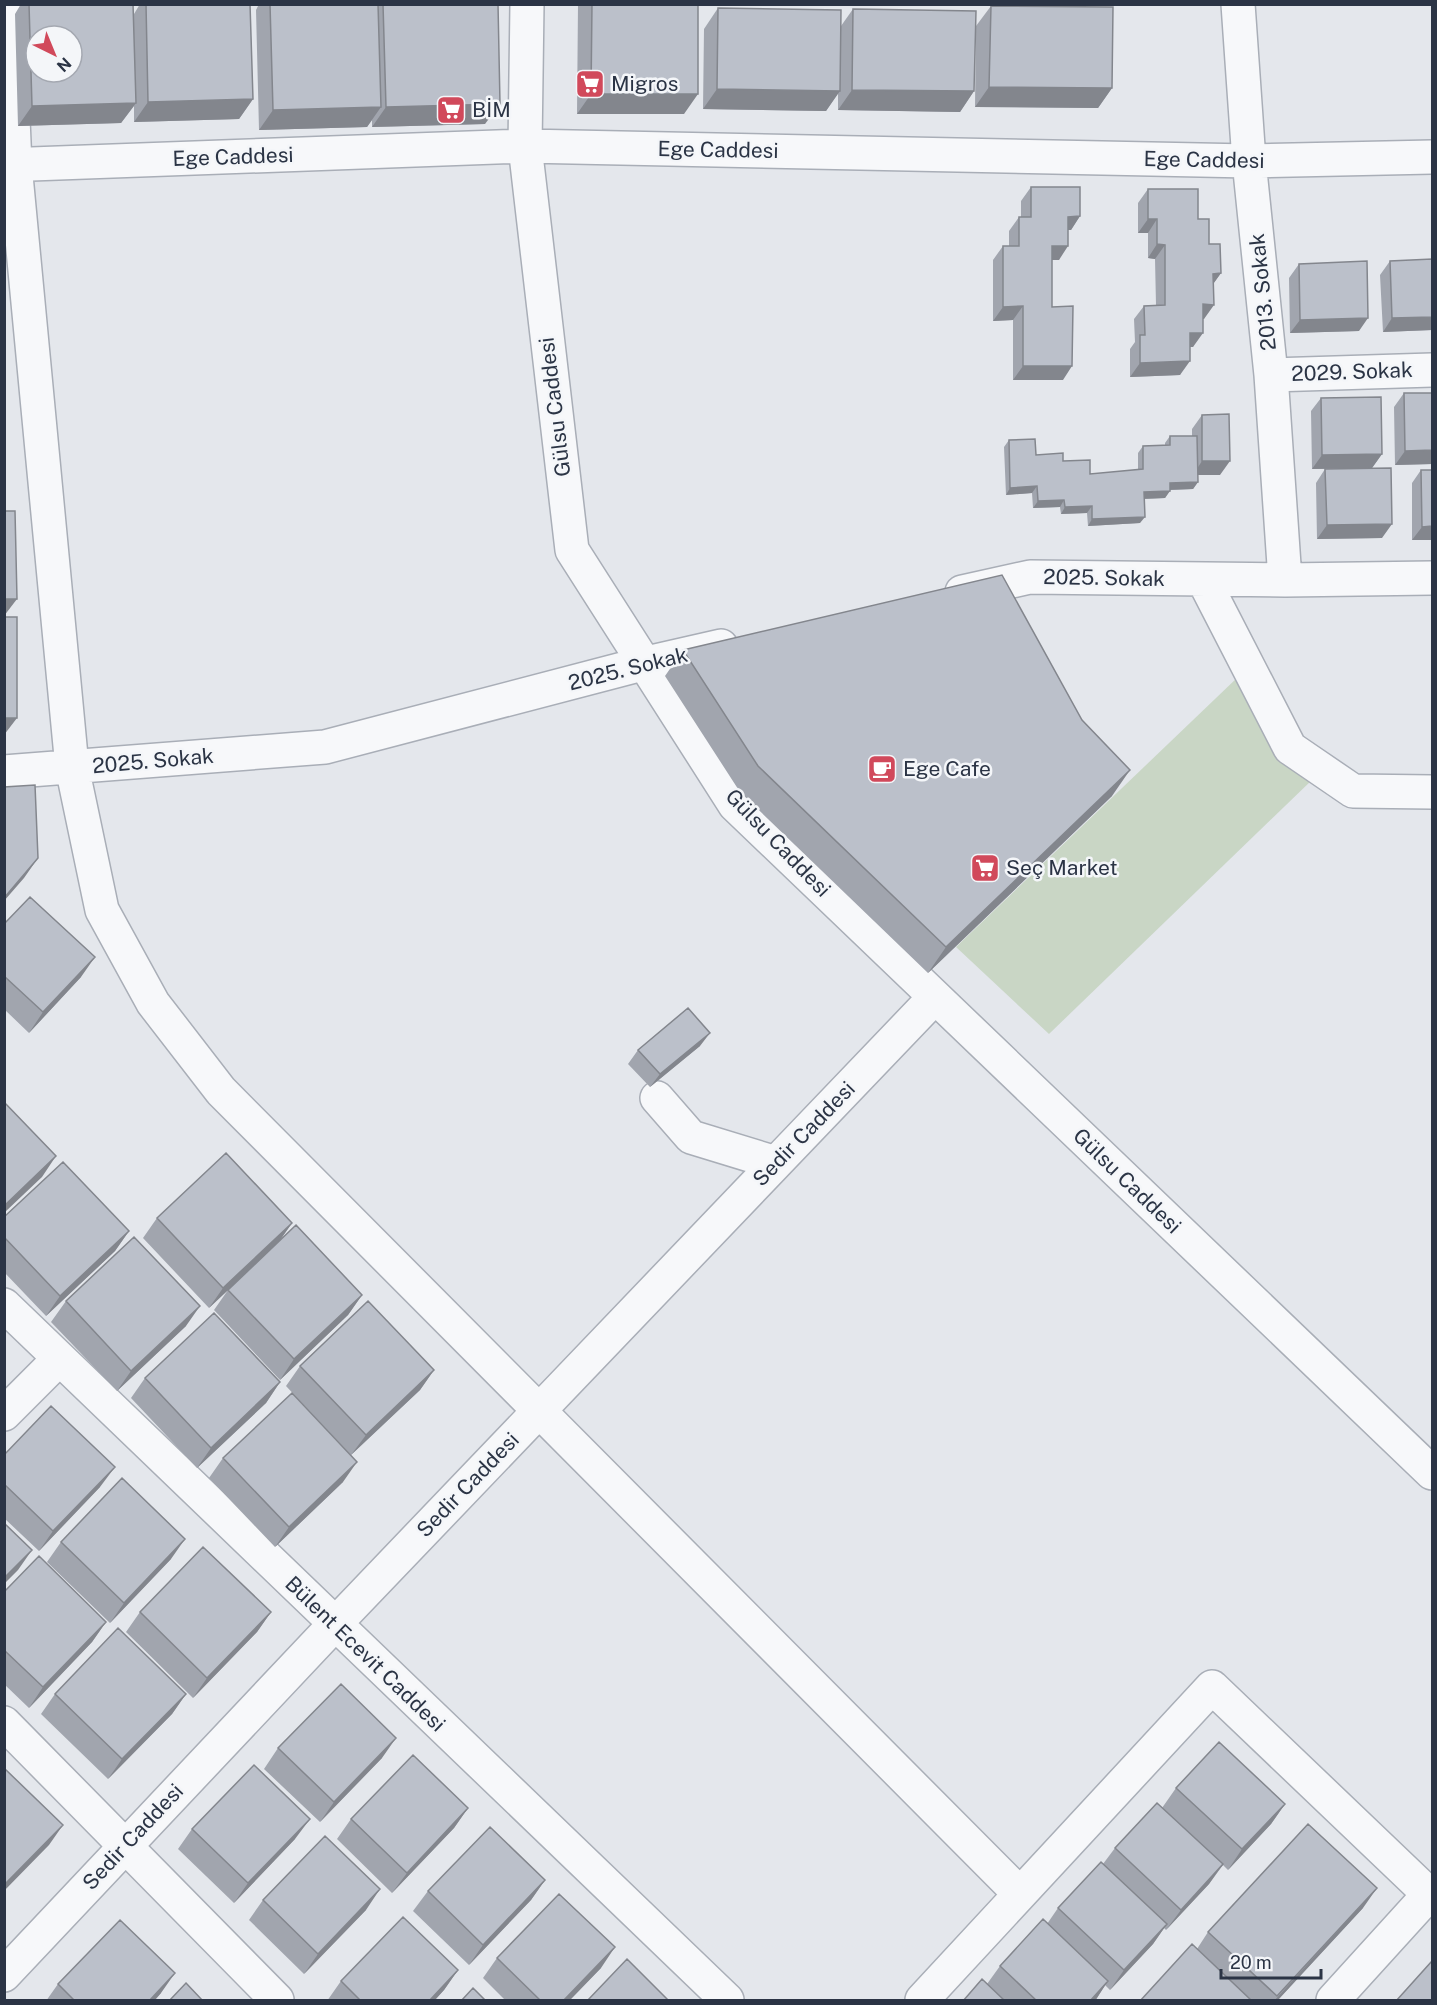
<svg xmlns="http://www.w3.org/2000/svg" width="1437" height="2005" viewBox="0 0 1437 2005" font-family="'Public Sans',sans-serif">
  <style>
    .green { fill: #c9d6c5 }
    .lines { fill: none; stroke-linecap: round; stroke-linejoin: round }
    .minor-casing { stroke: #a9aeb7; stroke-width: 36 }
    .minor { stroke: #f7f8fa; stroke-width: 33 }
    .wall { fill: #a1a5ae }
    .shaded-wall { fill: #83868d }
    .building { fill: #bbc0ca; stroke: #83868d; stroke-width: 1.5; fill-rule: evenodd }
    .labels { text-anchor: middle; stroke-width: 5; stroke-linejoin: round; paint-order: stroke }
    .poi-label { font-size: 21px; fill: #2b3445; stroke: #f4f6f9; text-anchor: start }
    .street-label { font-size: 21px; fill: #2b3445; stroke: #f4f6f9 }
  </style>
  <rect width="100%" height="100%" fill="#e4e7ec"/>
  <path class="green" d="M1239 676 1313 779 1049 1034 956 947Z"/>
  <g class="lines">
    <g class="minor-casing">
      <path id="minor" d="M8 4 15 165 72 767 102 910 153 1003 221 1091 1020 1894
        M527 4 525 146 572 550 735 805 1432 1473
        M1238 4 1249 161 1271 375 1285 580
        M4 165 525 146 1249 161 1432 157
        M1271 375 1432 370
        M1203 579 1290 748 1353 791 1432 792
        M962 592 1030 577 1285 580 1432 578
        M4 772 325 747 642 664 721 646
        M657 1098 691 1137 776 1163
        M4 1305 727 2000
        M4 1414 59 1359
        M4 1723 277 2000
        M4 1975 334 1625 934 998
        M922 2000 1212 1687 1432 1897
        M1333 2000 1432 1891"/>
    </g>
    <use href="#minor" class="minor"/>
  </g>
  <path class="wall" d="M21 4H133L134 14 140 4H250L253 99 239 119 134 122V106L121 123 18 126 15 14Z
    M259 4H498L485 124 372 127V120L367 127 259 130 256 10Z
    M578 4H698L684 114H577Z
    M991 6 1112 88 1098 108 975 107 976 26Z
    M718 8 841 26 853 9 974 91 960 112 838 110V93L826 111 703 109 704 29Z
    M1031 187 1080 216 1071 230H1068L1059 260H1052V307L1063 380H1013V320L993 321V260L1003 246H1009V231L1019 217H1021V201Z
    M1148 189 1198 219 1221 273 1213 284 1204 319H1203L1193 347H1190L1180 375 1130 377V349L1135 342 1134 319 1144 306 1156 305 1155 259 1148 258V233H1138V203Z
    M1390 261 1432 330 1383 332 1380 275Z
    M1299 264 1359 331 1290 333 1289 278Z
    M1404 393H1432V464L1395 465 1394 407Z
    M1321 398 1382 454 1372 468 1312 469 1311 411Z
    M1202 415 1220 475H1197L1198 482 1193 489 1170 490 1165 498 1144 499 1140 523 1088 526 1087 513 1061 514 1060 507 1033 508 1032 493 1006 495 1004 447 1009 440 1036 455 1063 461 1090 474 1138 470V453L1143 446 1165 445V443L1170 436H1192V429Z
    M1325 469 1382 538 1317 539 1316 483Z
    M1421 470 1432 540H1412V483Z
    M683 650 1112 796 928 973 740 792 665 676Z
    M4 924 81 977 29 1033 4 1009Z
    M700 1046 650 1087 628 1064 638 1050Z
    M4 1217 129 1231 115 1251 46 1316 4 1272Z
    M157 1218 292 1223 278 1243 209 1308 143 1238Z
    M228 1290 362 1295 348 1315 280 1380 214 1310Z
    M66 1301 186 1326 117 1391 51 1322Z
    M300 1366 434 1370 420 1390 351 1455 286 1386Z
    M145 1378 280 1382 266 1403 197 1468 131 1398Z
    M4 1455 100 1487 39 1551 4 1518Z
    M223 1458 343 1482 275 1547 209 1478Z
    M61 1542 171 1559 110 1623 47 1562Z
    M4 1592 106 1622 92 1642 29 1708 4 1684Z
    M140 1612H271L257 1632 193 1698 126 1632Z
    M55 1694H186L172 1714 108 1779 41 1714Z
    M278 1748 382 1758 320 1822 264 1769Z
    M1176 1788 1285 1804 1271 1824 1228 1870 1223 1865 1209 1884 1166 1930 1164 1928 1153 1944 1110 1990 1105 1985 1095 2001H963L987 1984 1000 1966 1047 1924 1058 1908 1103 1864 1115 1848 1162 1808Z
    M468 1808 454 1828 392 1893 337 1839 351 1819Z
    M192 1829 295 1839 234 1903 178 1849Z
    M545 1880 531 1900 469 1965 413 1911 428 1891Z
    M263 1900 366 1910 304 1974 249 1920Z
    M1363 1908 1277 2001H1140L1197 1949 1208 1932Z
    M497 1958 601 1968 569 2001H506L483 1978Z
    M458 1970 444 1990 434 2001H327L341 1981Z
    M58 1984 161 1993 154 2001H46Z"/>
  <path class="shaded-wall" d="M989 87 1112 88 1098 108 975 107Z
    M717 89 840 91 826 111 703 109Z
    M852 90 974 91 960 112 838 110Z
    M591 94H698L684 114H577Z
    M253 99 239 119 134 122 148 102Z
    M136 103 121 123 18 126 32 106Z
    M500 104 485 124 372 127 386 107Z
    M381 107 367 127 259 130 273 110Z
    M1080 216 1071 230H1059L1068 217Z
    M1148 219H1157L1148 233H1138Z
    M1157 244 1165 245 1155 259 1148 258Z
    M1052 246H1068L1059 260H1043Z
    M1221 273 1211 287 1213 274Z
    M1203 304 1214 305 1204 319 1193 318Z
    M1023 306 1013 320 993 321 1003 307Z
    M1432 317V330L1383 332 1392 318Z
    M1368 318 1359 331 1290 333 1300 320Z
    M1190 333H1203L1193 347H1180Z
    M1190 361 1180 375 1130 377 1140 363Z
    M1023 366H1072L1063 380H1013Z
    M1432 450V464L1395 465 1405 451Z
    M1382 454 1372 468 1312 469 1322 455Z
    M1202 461H1230L1220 475H1193Z
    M1198 482 1193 489 1166 490 1170 483Z
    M1037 486 1032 493 1006 495 1010 488Z
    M1170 491 1165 498 1139 499 1144 492Z
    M1064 500 1060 507 1033 508 1038 501Z
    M1092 506 1087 513 1061 514 1065 507Z
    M1145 517 1140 523 1088 526 1092 519Z
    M1392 524 1382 538 1317 539 1327 525Z
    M1432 526V540H1412L1422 527Z
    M4 599H17L4 616Z
    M4 718H17L4 735Z
    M1130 770 1112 796 928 973 946 947Z
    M38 858 24 878 4 901V898Z
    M95 957 81 977 29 1033 43 1012Z
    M710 1033 700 1046 650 1087 660 1074Z
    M56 1156 42 1177 4 1213V1206Z
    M292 1223 278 1243 209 1308 223 1288Z
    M129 1231 115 1251 46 1316 60 1296Z
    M362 1295 348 1315 280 1380 294 1359Z
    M200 1306 186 1326 117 1391 131 1371Z
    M434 1370 420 1390 351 1455 366 1435Z
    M280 1382 266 1403 197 1468 211 1448Z
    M357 1462 343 1482 275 1547 289 1527Z
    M115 1467 100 1487 39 1551 53 1531Z
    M185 1539 171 1559 110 1623 124 1603Z
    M32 1550 18 1570 4 1584V1578Z
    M271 1612 257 1632 193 1698 207 1678Z
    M106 1622 92 1642 29 1708 43 1687Z
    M186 1694 172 1714 108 1779 122 1759Z
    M396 1738 382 1758 320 1822 334 1802Z
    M1285 1804 1271 1824 1228 1870 1242 1849Z
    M468 1808 454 1828 392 1893 407 1873Z
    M310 1819 295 1839 234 1903 248 1883Z
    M63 1825 49 1845 4 1891V1885Z
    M1223 1864 1209 1884 1166 1930 1181 1910Z
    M545 1880 531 1900 469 1965 483 1945Z
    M1377 1888 1363 1908 1277 2001H1274Z
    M380 1889 366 1910 304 1974 318 1954Z
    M1167 1924 1153 1944 1110 1990 1124 1970Z
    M615 1947 601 1968 569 2001H563Z
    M458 1970 444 1990 434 2001H429Z
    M175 1973 161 1993 154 2001H149Z
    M1108 1981 1095 2001H1090Z"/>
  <path class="building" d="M29 4H133L136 103 32 106ZM36 36H72V72H36Z
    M146 4H250L253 99 148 102Z
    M270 4H378L381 107 273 110Z
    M383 4H498L500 104 386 107Z
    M592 4H698V94H591Z
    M991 6 1113 7 1112 88 989 87Z
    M718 8 841 10 840 91 717 89Z
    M853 9 976 11 974 91 852 90Z
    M1031 187H1080V216L1068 217V246H1052V307L1073 306 1072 366H1023V306L1003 307V246H1019V217H1031Z
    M1148 189H1198V219H1209V244H1220L1221 273 1213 274 1214 305 1203 304V333H1190V361L1140 363V335H1145L1144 306 1165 305V245L1157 244V219H1148Z
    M1432 259V317L1392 318 1390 261Z
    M1367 261 1368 318 1300 320 1299 264Z
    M1404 393H1432V450L1405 451Z
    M1381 397 1382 454 1322 455 1321 398Z
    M1229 414 1230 461H1202V415Z
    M1170 436H1197L1198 482 1170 483V491L1144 492 1145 517 1092 519V506L1065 507 1064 500 1038 501 1037 486 1010 488 1009 440 1035 439 1036 455 1063 453V461L1090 460V474L1143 469V446L1170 445Z
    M1391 468 1392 524 1327 525 1325 469Z
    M1421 470H1432V526L1422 527Z
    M4 511H15L17 599H4Z
    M1002 575 1082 720 1130 770 946 947 758 766 683 650Z
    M4 617H17V718H4Z
    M35 785 38 858 4 898V787Z
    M30 897 95 957 43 1012 4 976V924Z
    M688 1008 710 1033 660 1074 638 1050Z
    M4 1102 56 1156 4 1206Z
    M226 1153 292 1223 223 1288 157 1218Z
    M63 1162 129 1231 60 1296 4 1237V1217Z
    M296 1225 362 1295 294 1359 228 1290Z
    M134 1237 200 1306 131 1371 66 1301Z
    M368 1301 434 1370 366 1435 300 1366Z
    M214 1313 280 1382 211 1448 145 1378Z
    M292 1393 357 1462 289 1527 223 1458Z
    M51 1406 115 1467 53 1531 4 1484V1455Z
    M122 1478 185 1539 124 1603 61 1542Z
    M4 1523 32 1550 4 1578Z
    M203 1547 271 1612 207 1678 140 1612Z
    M39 1556 106 1622 43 1687 4 1650V1592Z
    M118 1628 186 1694 122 1759 55 1694Z
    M341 1684 396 1738 334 1802 278 1748Z
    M1219 1742 1285 1804 1242 1849 1176 1788Z
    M413 1755 468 1808 407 1873 351 1819Z
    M254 1765 310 1819 248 1883 192 1829Z
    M4 1768 63 1825 4 1885Z
    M1157 1803 1223 1864 1181 1910 1115 1848Z
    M1308 1824 1377 1888 1277 1996 1208 1932Z
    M490 1827 545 1880 483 1945 428 1891Z
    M325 1836 380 1889 318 1954 263 1900Z
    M1101 1862 1167 1924 1124 1970 1058 1908Z
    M559 1894 615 1947 563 2001H541L497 1958Z
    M403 1917 458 1970 429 2001H361L341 1981Z
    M1043 1919 1108 1981 1090 2001H1037L1000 1966Z
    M120 1920 175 1973 149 2001H75L58 1984Z
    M1192 1944 1252 2001H1140Z
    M627 1959 669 2001H587Z
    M1432 1961V2001H1396Z
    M982 1979 1005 2001H963Z
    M186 1983 203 2001H169Z
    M473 1988 486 2001H461Z"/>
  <defs>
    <g id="supermarket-square" transform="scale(1.5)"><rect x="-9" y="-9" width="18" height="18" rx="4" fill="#d1495b" stroke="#f4f6f9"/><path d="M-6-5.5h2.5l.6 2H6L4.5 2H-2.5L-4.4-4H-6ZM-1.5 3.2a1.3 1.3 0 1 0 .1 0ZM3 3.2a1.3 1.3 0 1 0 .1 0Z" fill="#fff"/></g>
    <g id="cafe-square" transform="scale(1.5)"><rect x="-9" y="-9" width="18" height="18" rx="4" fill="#d1495b" stroke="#f4f6f9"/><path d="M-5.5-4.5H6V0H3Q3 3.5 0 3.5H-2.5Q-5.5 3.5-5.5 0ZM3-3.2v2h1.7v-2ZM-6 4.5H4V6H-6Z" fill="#fff"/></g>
  </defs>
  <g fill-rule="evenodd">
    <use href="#supermarket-square" x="590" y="84"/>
    <use href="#supermarket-square" x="451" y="110"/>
    <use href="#cafe-square" x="882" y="769"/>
    <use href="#supermarket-square" x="985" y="868"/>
  </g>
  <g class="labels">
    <g class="poi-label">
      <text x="611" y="91">Migros</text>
      <text x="472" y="117">BİM</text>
      <text x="903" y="776">Ege Cafe</text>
      <text x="1006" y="875">Seç Market</text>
    </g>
    <g class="street-label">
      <text transform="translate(718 150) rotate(1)" y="7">Ege Caddesi</text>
      <text transform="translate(233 157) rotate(-2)" y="7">Ege Caddesi</text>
      <text transform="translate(1204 160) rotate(1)" y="7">Ege Caddesi</text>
      <text transform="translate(1263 292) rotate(-96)" y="7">2013. Sokak</text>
      <text transform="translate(1352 372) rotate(-2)" y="7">2029. Sokak</text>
      <text transform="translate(555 407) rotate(-97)" y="7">Gülsu Caddesi</text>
      <text transform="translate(1104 578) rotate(1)" y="7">2025. Sokak</text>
      <text transform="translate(628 669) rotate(-14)" y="7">2025. Sokak</text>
      <text transform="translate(153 761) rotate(-5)" y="7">2025. Sokak</text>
      <text transform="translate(778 843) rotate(46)" y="7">Gülsu Caddesi</text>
      <text transform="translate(804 1134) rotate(-46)" y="7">Sedir Caddesi</text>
      <text transform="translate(1127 1181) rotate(44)" y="7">Gülsu Caddesi</text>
      <text transform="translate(468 1485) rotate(-46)" y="7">Sedir Caddesi</text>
      <text transform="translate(365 1654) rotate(44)" y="7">Bülent Ecevit Caddesi</text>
      <text transform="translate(133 1837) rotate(-47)" y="7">Sedir Caddesi</text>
    </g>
  </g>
  <rect width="1437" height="2005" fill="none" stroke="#2b3445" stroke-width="12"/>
  <g transform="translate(54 54) rotate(137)"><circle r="28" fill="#f4f6f9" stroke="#a4a8b1" stroke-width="1.5"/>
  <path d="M0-4.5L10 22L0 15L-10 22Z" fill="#d1495b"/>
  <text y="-9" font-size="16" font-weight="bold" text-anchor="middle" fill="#2b3445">N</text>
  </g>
  <path d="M1221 1969v9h100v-9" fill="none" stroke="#2b3445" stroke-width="3"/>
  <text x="1230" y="1969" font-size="18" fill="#2b3445" stroke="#f4f6f9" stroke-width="4.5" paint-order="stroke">20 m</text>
</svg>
